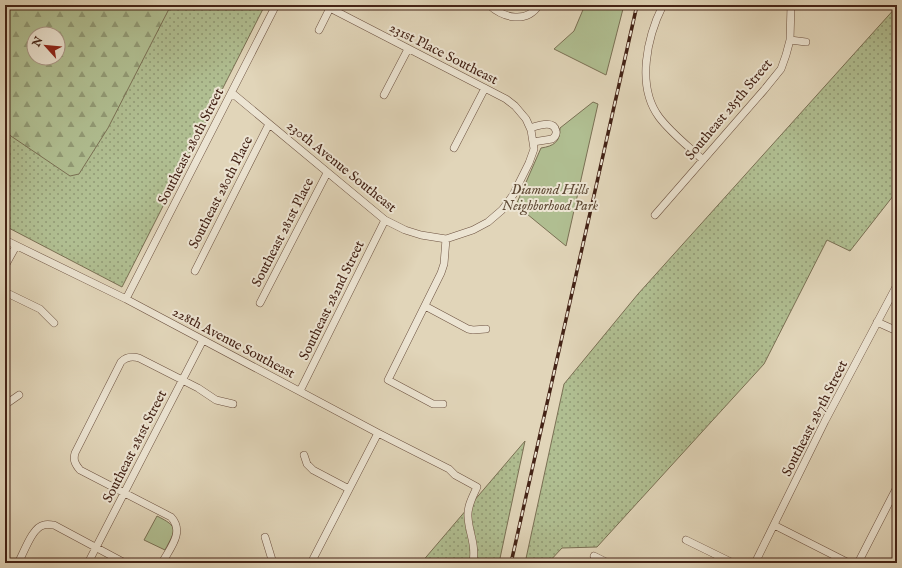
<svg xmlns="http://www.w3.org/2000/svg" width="902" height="568" viewBox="0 0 902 568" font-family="'IM FELL English',serif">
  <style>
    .grass { fill: url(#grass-dots); stroke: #7a7054; fill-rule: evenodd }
    .forest { fill: url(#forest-firs); stroke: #7a7054; fill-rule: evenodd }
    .park { fill: #b0be91; stroke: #7a7054 }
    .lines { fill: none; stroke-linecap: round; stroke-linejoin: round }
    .minor-casing { stroke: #6b503f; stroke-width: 8 }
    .minor { stroke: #ece4d2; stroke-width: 7 }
    .rail-casing { stroke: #442316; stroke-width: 3.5 }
    .rail { stroke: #ece4d2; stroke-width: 2; stroke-dasharray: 6; stroke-linecap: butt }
    .labels { text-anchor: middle; stroke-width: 4; stroke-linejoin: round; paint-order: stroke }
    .street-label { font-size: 14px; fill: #442316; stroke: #ece4d2 }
    .park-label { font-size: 14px; font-style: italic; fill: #5f4a35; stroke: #ece4d2 }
  </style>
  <defs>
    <pattern id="grass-dots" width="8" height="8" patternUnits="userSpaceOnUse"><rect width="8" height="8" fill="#b0be91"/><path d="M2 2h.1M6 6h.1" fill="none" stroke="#919a75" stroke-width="1.8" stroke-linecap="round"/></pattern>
    <pattern id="forest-firs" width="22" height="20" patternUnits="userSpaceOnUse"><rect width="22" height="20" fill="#b0be91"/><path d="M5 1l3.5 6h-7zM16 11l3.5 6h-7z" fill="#919a75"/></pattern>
  </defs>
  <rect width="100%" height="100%" fill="#e1d5b9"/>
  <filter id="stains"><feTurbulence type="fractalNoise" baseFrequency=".005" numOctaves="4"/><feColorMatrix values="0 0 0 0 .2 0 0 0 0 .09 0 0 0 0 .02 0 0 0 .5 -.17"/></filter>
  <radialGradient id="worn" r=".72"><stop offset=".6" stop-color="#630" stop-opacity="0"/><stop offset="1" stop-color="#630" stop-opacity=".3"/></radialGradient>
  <path class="grass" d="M5 5H265L122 287 5 226ZM34 34H58V58H34Z
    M897 6V191L850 251 827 240 764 364 597 547 562 548 548 563H525L564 384 638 294Z
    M525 441 499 563H421Z"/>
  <path class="forest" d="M5 5H171L108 128 79 174 70 176 5 132ZM34 34H58V58H34Z"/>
  <path class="park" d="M585 5H624L606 75 554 49 574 31Z
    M593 102 598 104 566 246 516 205 541 148C554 146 560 142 560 128Z
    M157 516C179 527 176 529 165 550L144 540Z"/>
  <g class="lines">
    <g class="minor-casing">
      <path id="minor" d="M489 5C504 18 526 24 539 5
        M663 5C647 37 636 86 659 117 671 133 688 146 703 160
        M319 30 330 8
        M790 40 806 42
        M232 93 385 220 405 230 421 235 446 239 473 230 488 222 502 210 513 195 529 163 534 149 531 130 526 119 515 106 506 99 324 5
        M384 95 408 49
        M530 128C537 126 554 119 556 131 557 135 555 137 552 139L533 142
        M454 148 485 88
        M655 215 764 90 781 69 786 55 790 40 791 5
        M5 240 126 299 378 433 449 469 455 475 477 487C473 496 467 506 468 517 469 534 476 543 473 563
        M5 266 16 246
        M195 271 269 124
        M5 292 40 309 54 323
        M126 299 276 5
        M260 303 327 173
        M425 306 468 329 473 330 486 329
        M877 322 897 331
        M300 391 385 220
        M5 404 9 402 19 395
        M443 404H433L388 380 441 273 444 264 446 239
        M304 455 307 464 313 470 349 489
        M774 525 849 563
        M265 537 273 563
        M686 540 733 563
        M594 556 608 563
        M18 563C24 553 32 527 44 525 47 524 51 525 54 525L125 563
        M88 563 203 340
        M162 563C170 548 185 532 171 517L80 470C75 464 73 460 75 453L121 362C126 357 132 356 139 358L198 388 216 400 233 404
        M311 563 378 433
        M755 563 825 421 897 285
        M858 563 897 487"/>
    </g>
    <use href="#minor" class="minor"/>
    <g class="rail-casing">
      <path id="rail" d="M511 563 637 5"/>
    </g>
    <use href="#rail" class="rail"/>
  </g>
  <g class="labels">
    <g class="street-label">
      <text transform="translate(444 53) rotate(27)" y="5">231st Place Southeast</text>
      <text transform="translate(728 109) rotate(-50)" y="5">Southeast 285th Street</text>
      <text transform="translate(190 146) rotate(-63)" y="5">Southeast 280th Street</text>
      <text transform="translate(342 166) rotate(39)" y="5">230th Avenue Southeast</text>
      <text transform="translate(220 192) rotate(-63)" y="5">Southeast 280th Place</text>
      <text transform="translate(282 232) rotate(-63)" y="5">Southeast 281st Place</text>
      <text transform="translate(331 300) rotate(-64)" y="5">Southeast 282nd Street</text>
      <text transform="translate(234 342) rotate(28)" y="5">228th Avenue Southeast</text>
      <text transform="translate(814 418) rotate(-63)" y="5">Southeast 287th Street</text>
      <text transform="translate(134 446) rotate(-63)" y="5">Southeast 281st Street</text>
    </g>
    <g class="park-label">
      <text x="550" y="194">Diamond Hills<tspan x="550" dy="16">Neighborhood Park</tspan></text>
    </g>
  </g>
  <rect width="902" height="568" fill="none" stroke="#e1d5b9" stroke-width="20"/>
  <rect x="6" y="6" width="890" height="556" fill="none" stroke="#442316" stroke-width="2"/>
  <rect x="10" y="10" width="882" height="548" fill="none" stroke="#442316"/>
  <g transform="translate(46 46) rotate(297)"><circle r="19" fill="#ece4d2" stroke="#a99787"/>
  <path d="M0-3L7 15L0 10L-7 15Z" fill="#8f2418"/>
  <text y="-6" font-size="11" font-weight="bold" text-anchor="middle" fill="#442316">N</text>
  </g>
  <rect width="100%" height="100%" filter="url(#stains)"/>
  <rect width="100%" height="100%" fill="url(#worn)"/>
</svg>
